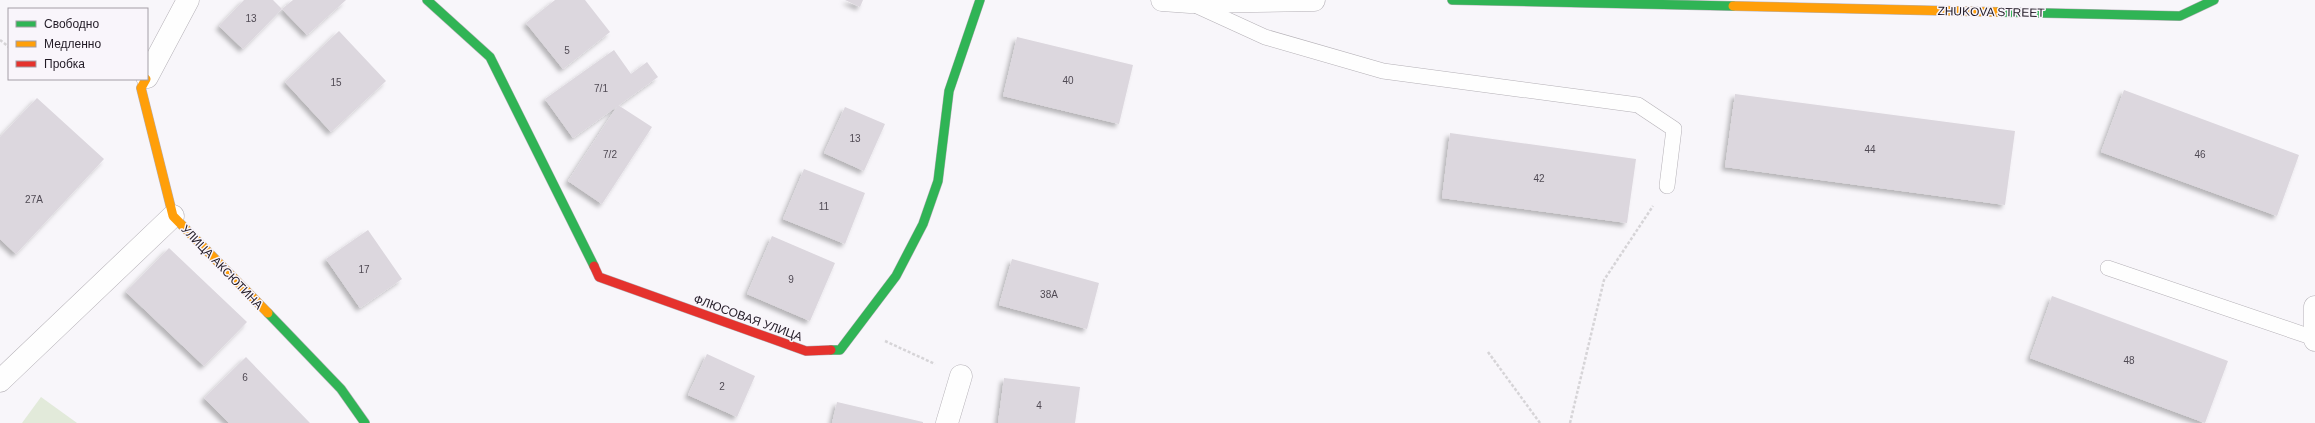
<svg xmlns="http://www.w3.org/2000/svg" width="2315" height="423" viewBox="0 0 2315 423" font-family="Helvetica,sans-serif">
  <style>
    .green { fill: #e2eada }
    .building { fill: #dcd7de; filter: url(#shadow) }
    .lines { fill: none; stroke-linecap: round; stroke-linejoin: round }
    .lane-casing { stroke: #b4b0b6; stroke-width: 16 }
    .street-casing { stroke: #b4b0b6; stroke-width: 23 }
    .fast-casing { stroke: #b4b0b6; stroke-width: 10 }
    .slow-casing { stroke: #b4b0b6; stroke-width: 10 }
    .jam-casing { stroke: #b4b0b6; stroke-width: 10 }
    .path { stroke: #d6d4d7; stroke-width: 2.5; stroke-dasharray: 3 2; stroke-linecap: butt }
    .lane { stroke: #fefefe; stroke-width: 15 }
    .street { stroke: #fefefe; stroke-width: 22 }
    .fast { stroke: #30b455; stroke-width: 9 }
    .slow { stroke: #ff9f0a; stroke-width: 9 }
    .jam { stroke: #e5322d; stroke-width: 9 }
    .labels { text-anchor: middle; stroke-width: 3; stroke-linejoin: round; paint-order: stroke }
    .number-label { font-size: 10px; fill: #504a54 }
    .street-label { font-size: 12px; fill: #221b26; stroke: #f9f5fb }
  </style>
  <defs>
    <filter id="shadow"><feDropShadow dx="-3.5" dy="3.5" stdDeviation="2" flood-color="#0004"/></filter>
  </defs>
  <rect width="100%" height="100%" fill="#f8f6fa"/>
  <path class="green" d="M41 397 77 423H22Z"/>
  <path class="building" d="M244 0H273L282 9 243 49 219 26Z
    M293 0H346L307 35 282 9Z
    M555 0H585L610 32 563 69 526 23Z
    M845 0H863L860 7Z
    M339 31 386 81 331 132 285 82Z
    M1017 37 1133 65 1119 124 1003 96Z
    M614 50 631 74 647 62 658 77 573 138 545 99Z
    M2124 90 2299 155 2277 216 2101 152Z
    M1735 94 2015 131 2005 205 1725 167Z
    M37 98 104 159 16 254 0 239V137Z
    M618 105 652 127 602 204 568 181Z
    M845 107 885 124 864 171 824 153Z
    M1450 133 1636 159 1627 223 1442 198Z
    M804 169 865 193 845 244 783 219Z
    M368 230 402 279 360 308 326 259Z
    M772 236 835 263 810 321 747 294Z
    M169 248 247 322 204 366 126 292Z
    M1012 259 1099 283 1087 329 999 305Z
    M2052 296 2228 361 2205 423 2030 358Z
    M707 354 755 376 737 417 688 395Z
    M246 357 310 423H229L204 398Z
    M1004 378 1080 387 1075 423H998Z
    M837 402 923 422V423H832Z"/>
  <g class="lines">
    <g class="lane-casing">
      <path id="lane" d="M1195 5 1265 37 1383 71 1638 105 1674 129 1667 186
        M2108 268 2314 338"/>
    </g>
    <g class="street-casing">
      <path id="street" d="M1162 0 1190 2 1314 0
        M147 77 188 0
        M2315 307V340
        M0 381 173 216
        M947 423 961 376"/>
    </g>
    <g class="fast-casing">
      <path id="fast" d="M427 0 490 57 594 266
        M1452 0 1733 6
        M1998 12 2180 16 2214 0
        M268 313 341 389 365 423
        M831 350H840L896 276 923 224 938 181 949 91 980 0"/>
    </g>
    <g class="slow-casing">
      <path id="slow" d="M1733 6 1998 12
        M146 79 141 88 173 216 268 313"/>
    </g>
    <g class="jam-casing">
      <path id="jam" d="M594 266 599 277 806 351 831 350"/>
    </g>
    <path class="path" d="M0 40 9 47
      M885 341 935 364
      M1488 352 1540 423
      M1570 423 1604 280 1653 206"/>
    <use href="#lane" class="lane"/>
    <use href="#street" class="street"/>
    <use href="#fast" class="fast"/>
    <use href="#slow" class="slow"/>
    <use href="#jam" class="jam"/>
  </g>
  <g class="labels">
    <g class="number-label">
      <text x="251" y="22">13</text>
      <text x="567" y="54">5</text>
      <text x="1068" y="84">40</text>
      <text x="336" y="86">15</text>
      <text x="601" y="92">7/1</text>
      <text x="855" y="142">13</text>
      <text x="1870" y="153">44</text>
      <text x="610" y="158">7/2</text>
      <text x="2200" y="158">46</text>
      <text x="1539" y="182">42</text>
      <text x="34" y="203">27А</text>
      <text x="824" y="210">11</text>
      <text x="364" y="273">17</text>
      <text x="791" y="283">9</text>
      <text x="1049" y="298">38А</text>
      <text x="2129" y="364">48</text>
      <text x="245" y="381">6</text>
      <text x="722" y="390">2</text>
      <text x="1039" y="409">4</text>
    </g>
    <g class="street-label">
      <text transform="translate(1991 12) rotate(1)" y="4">ZHUKOVA STREET</text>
      <text transform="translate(222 267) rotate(46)" y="4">УЛИЦА АКСЮТИНА</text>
      <text transform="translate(748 318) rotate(20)" y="4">ФЛЮСОВАЯ УЛИЦА</text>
    </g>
  </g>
  <rect x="8" y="8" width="140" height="72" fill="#f9f5fb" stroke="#a39ea6"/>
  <rect x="16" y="21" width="20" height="6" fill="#30b455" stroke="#a39ea6"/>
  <text x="44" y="28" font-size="12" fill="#221b26">Свободно</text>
  <rect x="16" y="41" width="20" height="6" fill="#ff9f0a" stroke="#a39ea6"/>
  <text x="44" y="48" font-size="12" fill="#221b26">Медленно</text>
  <rect x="16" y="61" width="20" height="6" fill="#e5322d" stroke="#a39ea6"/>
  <text x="44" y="68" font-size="12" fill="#221b26">Пробка</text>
</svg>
